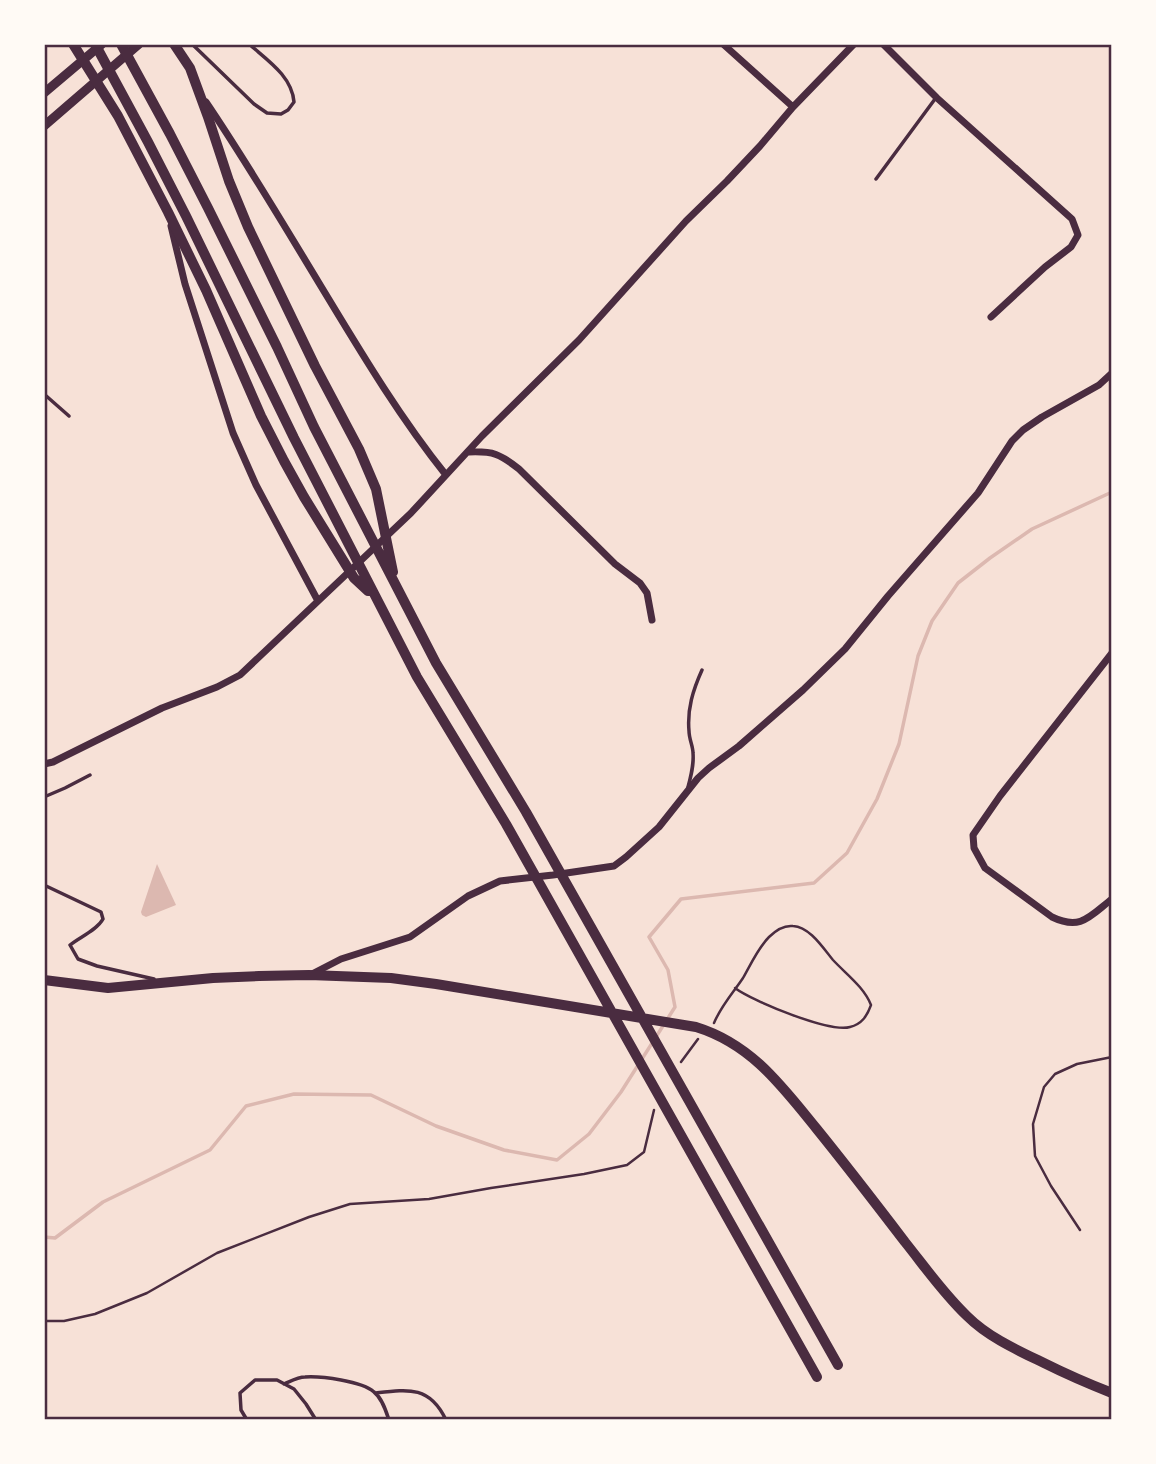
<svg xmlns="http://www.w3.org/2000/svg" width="1156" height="1464" viewBox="0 0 1156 1464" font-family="'Times New Roman',serif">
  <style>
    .water { fill: #dcb8b0 }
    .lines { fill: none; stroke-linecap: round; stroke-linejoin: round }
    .stream { stroke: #dcb8b0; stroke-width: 3.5 }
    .path { stroke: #4a2c40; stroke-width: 2.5 }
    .service { stroke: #4a2c40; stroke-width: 3.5 }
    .minor { stroke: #4a2c40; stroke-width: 7 }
    .tertiary { stroke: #4a2c40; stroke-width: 9 }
    .secondary { stroke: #4a2c40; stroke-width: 10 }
    .neatline { fill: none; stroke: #4a2c40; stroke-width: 2.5 }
  </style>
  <rect width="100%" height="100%" fill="#f7e1d7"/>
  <path class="water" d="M157 864 176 905 146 917 142 915 141 912Z"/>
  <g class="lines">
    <path class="stream" d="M44 1237 55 1238 103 1202 210 1150 246 1106 294 1094 371 1095 436 1126 504 1150 557 1160 589 1134 621 1092 675 1007 668 970 649 937 681 899 814 883 847 853 877 799 899 744 918 656 932 621 958 583 990 558 1032 529 1112 492"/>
    <path class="path" d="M714 1023C721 1006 733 993 743 978 751 964 758 948 769 937 775 931 784 925 793 926 810 927 823 948 833 960 846 974 864 987 871 1005 867 1016 862 1024 850 1027 830 1033 752 1001 735 988
      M681 1062 698 1039
      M1080 1230 1051 1186 1035 1156 1033 1124 1044 1087 1055 1074 1077 1064 1112 1057
      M44 1321H64L95 1314 147 1293 217 1253 309 1217 350 1204 429 1199 491 1188 584 1174 627 1165 644 1152 654 1110"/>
    <path class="service" d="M192 44 254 104 267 113 281 114 288 110 294 102C292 76 267 60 249 44
      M876 179 935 99
      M44 394 69 416
      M688 787C691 776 694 765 693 753 693 746 689 739 689 731 687 709 693 690 702 670
      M44 797 65 788 90 775
      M44 885 101 912 103 919C97 930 80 937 70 945L78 959 97 966 154 979
      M284 1384C291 1381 298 1377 305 1377 321 1376 362 1381 374 1392 382 1398 386 1411 389 1420
      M376 1393C409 1389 430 1386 446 1420
      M247 1420 241 1410 240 1393 255 1380H277L294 1389 306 1404 316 1420"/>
    <path class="minor" d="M723 44 793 107
      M883 44 937 98 1072 219 1078 235 1071 247 1045 267 991 317
      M206 102C246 161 282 222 319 283 359 349 398 415 446 475
      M171 226 185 284 233 433 256 485 318 601
      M469 452C493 451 500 454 519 469L615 564 640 583 647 593 652 620
      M1112 653 1000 796 973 835 974 848 985 868 1052 917C1081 931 1090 916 1112 899
      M44 764 53 762 162 708 217 687 240 675 411 513 482 436 579 340 686 221 727 181 760 146 793 107 854 44
      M310 975 341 959 410 937 468 896 500 881 553 875 614 866 626 857 659 827 698 778 709 768 739 746 803 690 845 649 888 596 978 493 1012 441 1023 430 1042 417 1099 385 1112 373"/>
    <path class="tertiary" d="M44 93 102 44
      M44 126 139 44"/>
    <path class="secondary" d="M73 44 118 116 168 212 206 290 261 416 284 461 304 497 354 578 368 591
      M95 44 148 142 186 216 294 438 417 677 506 824 817 1377
      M121 44 170 134 208 208 277 347 314 427 436 663 526 812 838 1365
      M174 44 190 68 208 117 229 181 248 227 315 366 359 449 376 489 393 572
      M44 980 108 988 213 978 259 976 309 975 391 978 436 984 696 1027C751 1044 781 1085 816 1128 846 1165 876 1204 905 1242 925 1267 943 1293 967 1316 988 1337 1017 1350 1044 1363 1066 1374 1089 1384 1112 1393"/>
  </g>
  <rect width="1156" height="1464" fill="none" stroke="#fffaf5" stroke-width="91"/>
  <rect x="46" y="46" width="1064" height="1372" class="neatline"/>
</svg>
